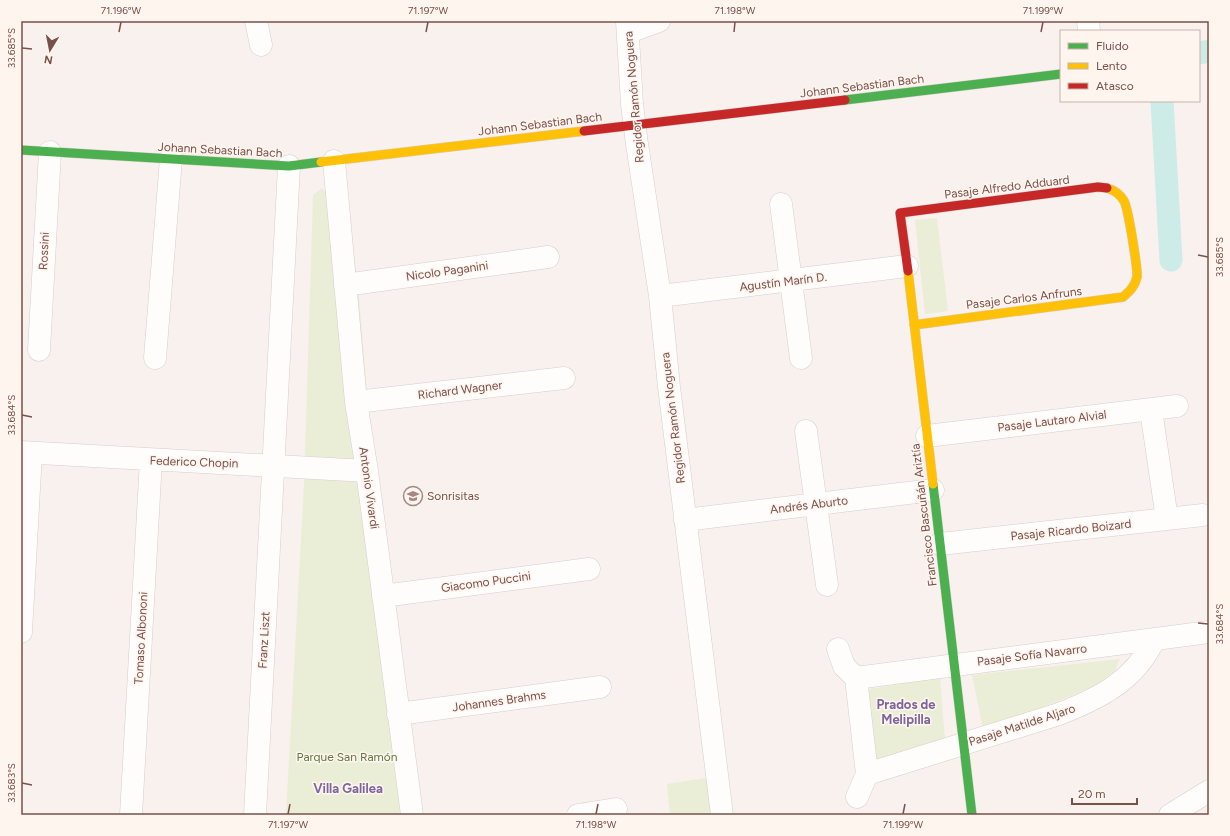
<svg xmlns="http://www.w3.org/2000/svg" width="1230" height="836" viewBox="0 0 1230 836" font-family="Figtree,sans-serif">
  <style>
    .green { fill: #eaeed7 }
    .lines { fill: none; stroke-linecap: round; stroke-linejoin: round }
    .canal { stroke: #cdebe7; stroke-width: 23 }
    .street-casing { stroke: #d7cdca; stroke-width: 23 }
    .fast-casing { stroke: #d9ceca; stroke-width: 10 }
    .slow-casing { stroke: #d9ceca; stroke-width: 10 }
    .jam-casing { stroke: #d9ceca; stroke-width: 10 }
    .street { stroke: #fefdfc; stroke-width: 22 }
    .fast { stroke: #4caf50; stroke-width: 9 }
    .slow { stroke: #ffc107; stroke-width: 9 }
    .jam { stroke: #c62828; stroke-width: 9 }
    .ticks { fill: none; stroke: #79504a; stroke-width: 1.5 }
    .labels { text-anchor: middle; stroke-width: 3; stroke-linejoin: round; paint-order: stroke }
    .street-label { font-size: 12px; fill: #79504a; stroke: #fff5ef }
    .poi-label { font-size: 12px; fill: #79504a; stroke: #fff5ef; text-anchor: start }
    .park-label { font-size: 12px; fill: #5d793f; stroke: #fff5ef }
    .neighbourhood-label { font-size: 13px; font-weight: bold; fill: #7e669c; stroke: #fff5ef }
    .neatline { fill: none; stroke: #79504a; stroke-width: 1.5 }
    .ticks-label { font-size: 10px; text-anchor: middle; fill: #79504a }
  </style>
  <rect width="100%" height="100%" fill="#f8f1ed"/>
  <path class="green" d="M322 188 350 219 359 296 376 503 412 815H286L304 484 313 195Z
    M937 218 948 311 925 314 915 220Z
    M1120 659 1115 671 1094 686 1056 702 983 729 972 675Z
    M940 678 945 740 873 762 868 689Z
    M712 777 715 815H670L667 784Z"/>
  <g class="lines">
    <path class="canal" d="M1199 53 1209 51
      M1162 101 1171 260"/>
    <g class="street-casing">
      <path id="street" d="M256 21 261 45
        M627 21 632 104 637 144 660 296 669 387 722 815
        M1088 21 1089 31
        M629 32 659 21
        M334 161 356 402 367 471 412 815
        M781 204 801 358
        M345 285 548 257
        M660 296 907 266
        M39 350 50 152
        M155 358 171 159
        M356 402 564 378
        M1151 410 1167 519
        M806 431 827 585
        M927 436 1177 406
        M21 452 367 471
        M685 520 933 490
        M940 544 1203 515
        M383 596 589 569
        M21 632 31 453
        M838 649 844 666 856 678 867 774 857 797
        M856 678 1209 632
        M398 714 600 687
        M867 774 1059 714C1100 698 1134 681 1154 640
        M131 815 151 460
        M255 815 289 166
        M578 815 616 809
        M1170 815 1209 791"/>
    </g>
    <g class="fast-casing">
      <path id="fast" d="M845 100 1061 74
        M21 150 289 166 321 162
        M933 484 972 815"/>
    </g>
    <g class="slow-casing">
      <path id="slow" d="M321 162 584 131
        M908 271 933 484
        M914 325 1123 297C1130 291 1135 286 1137 277 1138 270 1128 207 1124 201 1120 194 1114 190 1107 188"/>
    </g>
    <g class="jam-casing">
      <path id="jam" d="M584 131 845 100
        M908 271 900 213 1098 187 1107 188"/>
    </g>
    <use href="#street" class="street"/>
    <use href="#fast" class="fast"/>
    <use href="#slow" class="slow"/>
    <use href="#jam" class="jam"/>
  </g>
  <path class="ticks" d="M119 32 121 22M426 32 428 22M734 32 735 22M1041 32 1043 22M22 48 32 49M1198 255 1208 257M22 415 32 417M1198 623 1208 624M22 783 32 785M288 814 290 804M596 814 598 804M903 814 905 804"/>
  <defs>
    <g id="school-ring" transform="scale(1)"><circle r="9.5" fill="#fff5ef" stroke="#a58883" stroke-width="1.5"/><path d="M0-5L7-2L0 1L-7-2ZM-4 1L0 2.5L4 1V4Q0 6-4 4Z" fill="#a58883"/></g>
  </defs>
  <g fill-rule="evenodd">
    <use href="#school-ring" x="413" y="496"/>
  </g>
  <g class="labels">
    <g class="street-label">
      <text transform="translate(862 86) rotate(-7)" y="4">Johann Sebastian Bach</text>
      <text transform="translate(634 97) rotate(-95)" y="4">Regidor Ramón Noguera</text>
      <text transform="translate(540 124) rotate(-7)" y="4">Johann Sebastian Bach</text>
      <text transform="translate(220 150) rotate(3)" y="4">Johann Sebastian Bach</text>
      <text transform="translate(1007 187) rotate(-7)" y="4">Pasaje Alfredo Adduard</text>
      <text transform="translate(44 251) rotate(-87)" y="4">Rossini</text>
      <text transform="translate(447 271) rotate(-8)" y="4">Nicolo Paganini</text>
      <text transform="translate(783 282) rotate(-7)" y="4">Agustín Marín D.</text>
      <text transform="translate(1024 298) rotate(-7)" y="4">Pasaje Carlos Anfruns</text>
      <text transform="translate(460 390) rotate(-7)" y="4">Richard Wagner</text>
      <text transform="translate(673 418) rotate(-97)" y="4">Regidor Ramón Noguera</text>
      <text transform="translate(1052 421) rotate(-7)" y="4">Pasaje Lautaro Alvial</text>
      <text transform="translate(194 462) rotate(2)" y="4">Federico Chopin</text>
      <text transform="translate(369 488) rotate(82)" y="4">Antonio Vivardi</text>
      <text transform="translate(809 505) rotate(-7)" y="4">Andrés Aburto</text>
      <text transform="translate(924 515) rotate(-97)" y="4">Francisco Bascuñán Ariztía</text>
      <text transform="translate(1071 530) rotate(-6)" y="4">Pasaje Ricardo Boizard</text>
      <text transform="translate(486 582) rotate(-8)" y="4">Giacomo Puccini</text>
      <text transform="translate(141 638) rotate(-87)" y="4">Tomaso Albononi</text>
      <text transform="translate(264 640) rotate(-87)" y="4">Franz Liszt</text>
      <text transform="translate(1032 655) rotate(-7)" y="4">Pasaje Sofía Navarro</text>
      <text transform="translate(499 701) rotate(-8)" y="4">Johannes Brahms</text>
      <text transform="translate(1022 725) rotate(-18)" y="4">Pasaje Matilde Aljaro</text>
    </g>
    <g class="poi-label">
      <text x="427" y="500">Sonrisitas</text>
    </g>
    <g class="park-label">
      <text x="347" y="761">Parque San Ramón</text>
    </g>
    <g class="neighbourhood-label">
      <text x="906" y="709">Prados de<tspan x="906" dy="15">Melipilla</tspan></text>
      <text x="348" y="793">Villa Galilea</text>
    </g>
  </g>
  <rect width="1230" height="836" fill="none" stroke="#fff5ef" stroke-width="44"/>
  <rect x="1060" y="30" width="140" height="72" fill="#fff5ef" stroke="#c9b3ad"/>
  <rect x="1068" y="43" width="20" height="6" fill="#4caf50" stroke="#c9b3ad"/>
  <text x="1096" y="50" font-size="12" fill="#79504a">Fluido</text>
  <rect x="1068" y="63" width="20" height="6" fill="#ffc107" stroke="#c9b3ad"/>
  <text x="1096" y="70" font-size="12" fill="#79504a">Lento</text>
  <rect x="1068" y="83" width="20" height="6" fill="#c62828" stroke="#c9b3ad"/>
  <text x="1096" y="90" font-size="12" fill="#79504a">Atasco</text>
  <g transform="translate(50 50) rotate(190)" stroke="#fff5ef" stroke-width="3" paint-order="stroke">
  <path d="M0-3L7 15L0 10L-7 15Z" fill="#79504a"/>
  <text y="-6" font-size="11" font-weight="bold" text-anchor="middle" fill="#79504a">N</text>
  </g>
  <path d="M1072 798v6h65v-6" fill="none" stroke="#79504a" stroke-width="2"/>
  <text x="1078" y="798" font-size="12" fill="#79504a" stroke="#fff5ef" stroke-width="3" paint-order="stroke">20 m</text>
  <rect x="22" y="22" width="1186" height="792" class="neatline"/>
  <g class="ticks-label">
    <text x="121" y="14">71.196°W</text>
    <text x="428" y="14">71.197°W</text>
    <text x="735" y="14">71.198°W</text>
    <text x="1043" y="14">71.199°W</text>
    <text transform="translate(11 48) rotate(-90)" y="4">33.685°S</text>
    <text transform="translate(1219 257) rotate(-90)" y="4">33.685°S</text>
    <text transform="translate(11 415) rotate(-90)" y="4">33.684°S</text>
    <text transform="translate(1219 624) rotate(-90)" y="4">33.684°S</text>
    <text transform="translate(11 783) rotate(-90)" y="4">33.683°S</text>
    <text x="288" y="828">71.197°W</text>
    <text x="596" y="828">71.198°W</text>
    <text x="903" y="828">71.199°W</text>
  </g>
</svg>
